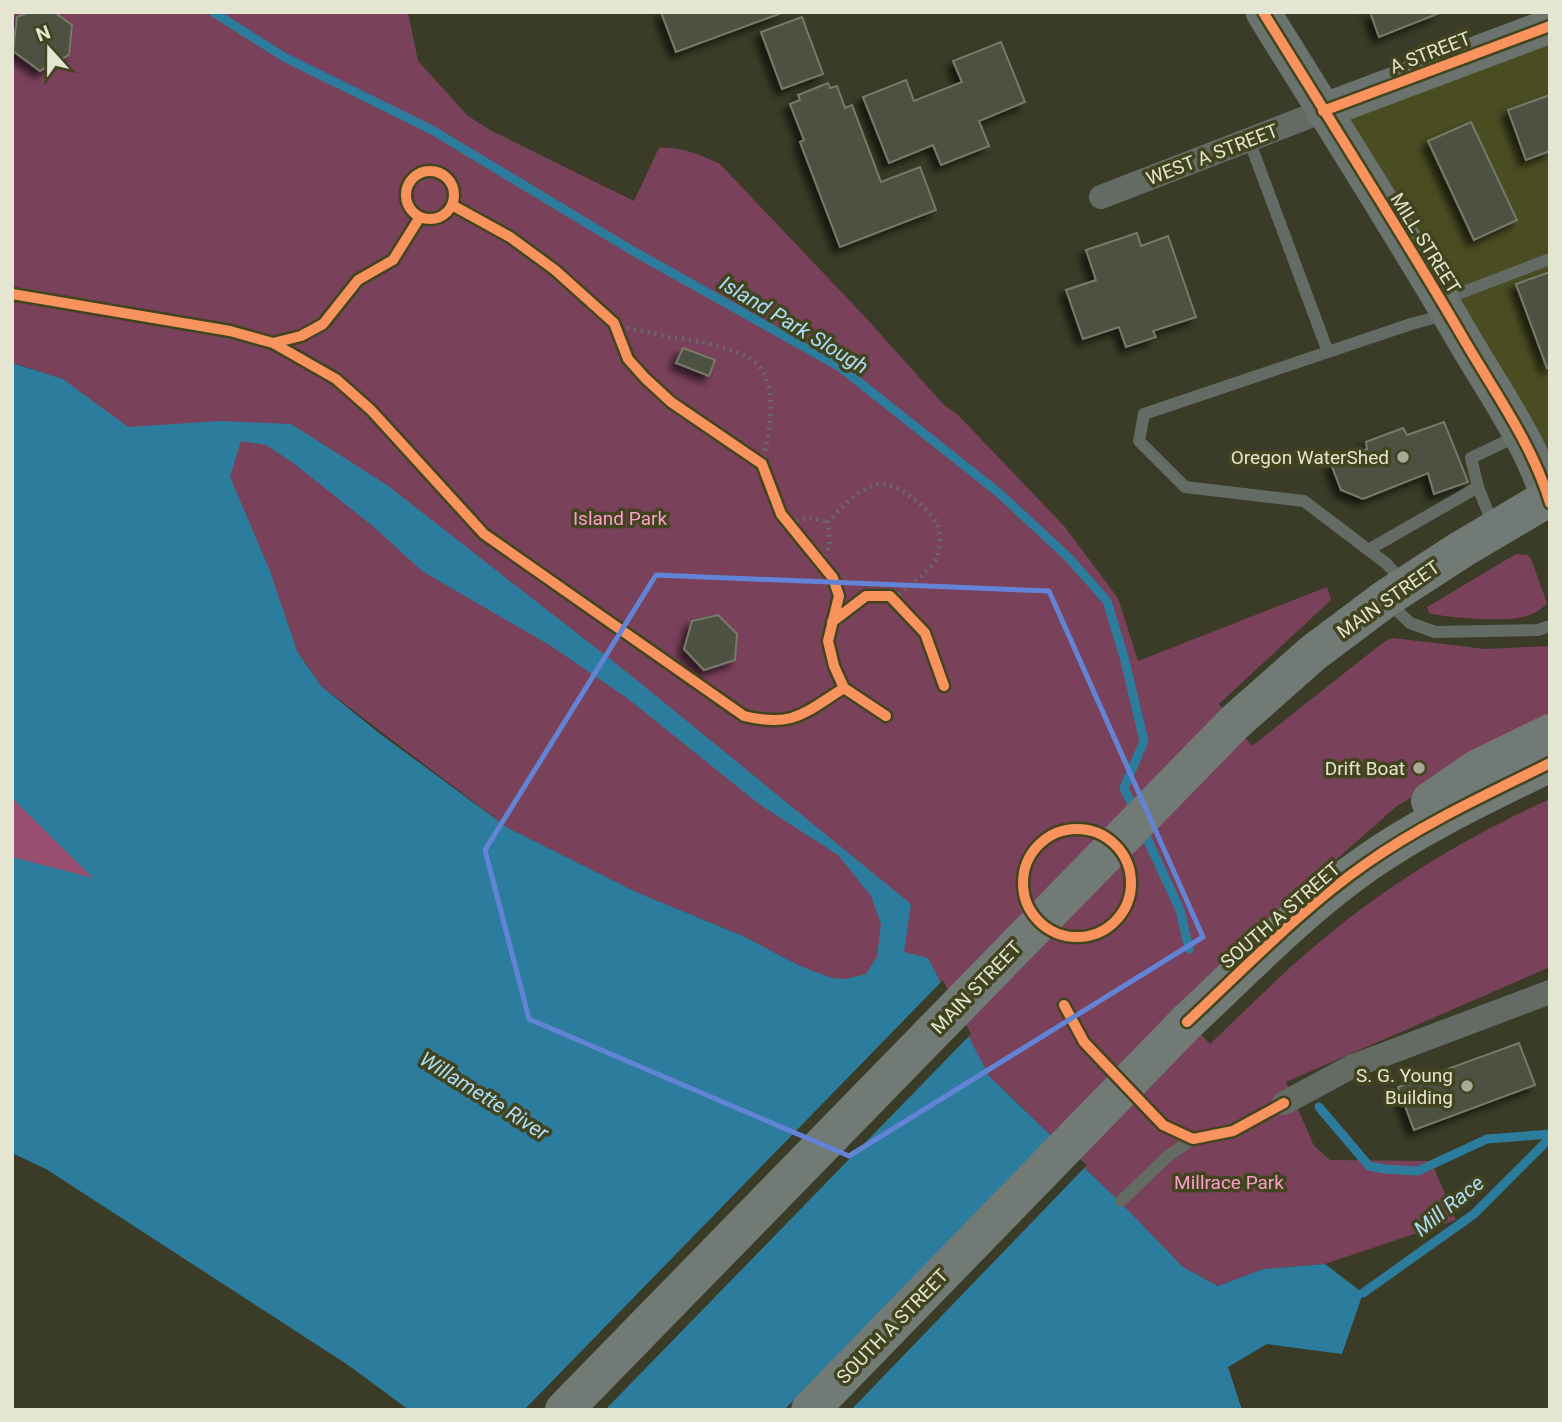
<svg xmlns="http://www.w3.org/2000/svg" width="1562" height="1422" viewBox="0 0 1562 1422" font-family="Roboto,sans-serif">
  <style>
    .built { fill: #4a4c22 }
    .green { fill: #7a415a }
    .forest { fill: #9a4f71 }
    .water { fill: #2c7d9d; fill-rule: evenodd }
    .pier { fill: #3a3c27 }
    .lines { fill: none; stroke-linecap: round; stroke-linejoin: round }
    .stream { stroke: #2c7d9d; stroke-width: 9 }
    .building { fill: #4d5142; stroke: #757a69; stroke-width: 2; filter: url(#shadow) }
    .path { stroke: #686c63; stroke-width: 4.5; stroke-dasharray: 2 5; stroke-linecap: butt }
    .lane { stroke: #646a64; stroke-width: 12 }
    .street { stroke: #646a64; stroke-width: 24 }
    .secondary { stroke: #6b736e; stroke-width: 35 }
    .primary { stroke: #717a74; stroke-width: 38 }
    .primary-bridge { stroke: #717a74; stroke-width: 38 }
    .cycleway-casing { stroke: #42441f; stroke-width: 15 }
    .cycleway { stroke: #f8935d; stroke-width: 10 }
    .marked { fill: none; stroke: #6383d6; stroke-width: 5; stroke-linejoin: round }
    .poi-dot { fill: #a8aa96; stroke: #42441f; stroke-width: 2.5 }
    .labels { text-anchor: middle; stroke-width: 7; stroke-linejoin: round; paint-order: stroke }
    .street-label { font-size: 19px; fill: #e4e6d1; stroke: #42441f }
    .poi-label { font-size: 19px; fill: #e4e6d1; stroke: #42441f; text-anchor: end }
    .park-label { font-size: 19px; fill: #fd9eca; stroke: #42441f }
    .water-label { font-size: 21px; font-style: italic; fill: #acddf6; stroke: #42441f }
  </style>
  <defs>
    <filter id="shadow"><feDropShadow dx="-6" dy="6" stdDeviation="3.5" flood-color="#0009"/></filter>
  </defs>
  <rect width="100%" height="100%" fill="#3a3c27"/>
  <path class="built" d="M1550 25V503L1323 111Z"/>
  <path class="green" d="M12 12H408L418 61 468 116 490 130 634 201 659 148C680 146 701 155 720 164L866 318 944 405 957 414 1064 526 1118 598 1138 661 1327 587 1331 600 1219 704 1252 746 1385 641 1393 638 1485 649 1550 646V721L1445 777 1397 806 1314 879 1177 1009 1210 1044C1247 1009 1284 971 1323 939 1393 881 1468 836 1550 799V967L1286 1082 1314 1146 1330 1160 1431 1161 1456 1220 1325 1264 1263 1269 1218 1286 1183 1267 1092 1175 989 1076 800 966 743 936 636 892 508 828 321 686 297 651 63 379 12 363Z
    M1516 554 1528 555 1532 561 1547 603C1541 610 1532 615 1523 617 1507 622 1446 618 1429 613L1427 607Z"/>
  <path class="forest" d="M12 798 95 879 12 857Z"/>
  <path class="water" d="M12 363 63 379 128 427 220 421 291 424 387 485 628 673 911 904 904 952 928 958 989 1076 1120 1202 1183 1267 1218 1286 1263 1269 1325 1264 1363 1293 1342 1354 1267 1344 1228 1367 1242 1410H409L348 1365 46 1169 12 1153V857L93 878 12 798ZM241 441 266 445 292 462 374 527 422 571 551 646 627 698 759 804 838 855 871 896 881 924 877 957 866 974 845 979 832 978 800 966 743 936 636 892 508 828 379 733 321 686 297 651 270 571 230 477Z"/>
  <path class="pier" d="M943 980 971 1034 605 1410H524Z
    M1054 1134 1087 1165 851 1410H784Z"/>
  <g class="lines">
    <path class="stream" d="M213 12 284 57 432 130 633 251 840 367 999 493 1068 557 1107 601 1124 657 1144 741 1124 788 1135 811
      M1143 830 1180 910 1189 949
      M1319 1107 1369 1166 1384 1169 1418 1171 1487 1139 1550 1134
      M1363 1293 1474 1214 1550 1138"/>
  </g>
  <path class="building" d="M30 12H54L72 25 69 55 40 71 13 51 17 17Z
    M661 12H784L676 52Z
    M1370 12H1442L1379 37Z
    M802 17 823 74 782 89 761 32Z
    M1001 42 1025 102 979 121 989 146 941 165 933 145 889 163 863 97 906 80 914 101 962 82 953 61Z
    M828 83 830 88 837 86 845 108 852 105 881 182 920 167 936 210 840 247 800 142 804 140 790 104 800 100 798 95Z
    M1550 95V151L1526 160 1508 110Z
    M1471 122 1517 220 1474 240 1428 141Z
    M1137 233 1141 246 1168 236 1196 317 1153 331 1156 337 1126 347 1119 327 1083 339 1066 290 1096 280 1086 250Z
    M1550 272V367L1547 368 1516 284Z
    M683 348 715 360 709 376 676 363Z
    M1444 422 1468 482 1434 494 1428 473 1363 499 1341 490 1331 464 1367 449 1366 442 1403 428 1407 435Z
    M718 615 737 634 735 660 704 670 684 649 692 621Z
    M1519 1043 1535 1085 1414 1130 1398 1087Z"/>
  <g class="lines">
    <path class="path" d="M614 323C632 330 648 332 666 336 690 340 742 347 758 365 779 388 769 436 762 464
      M790 524 807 517 828 522
      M820 562 830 545 828 522C842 508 858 487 880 484 897 482 928 508 936 522 941 532 941 549 936 559 930 572 904 589 893 599"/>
    <path class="lane" d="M1249 140 1328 352
      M1442 300 1550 259
      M1478 487 1471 458 1519 435
      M1368 550 1478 487 1493 525
      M1403 583 1387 564 1304 501 1185 487 1139 441 1144 414 1411 324 1445 315
      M1388 602 1410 623 1435 632 1538 630 1550 626
      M1023 883a54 54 0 1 1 108 0a54 54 0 1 1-108 0Z
      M1064 1005 1084 1042 1163 1125 1193 1139 1233 1131 1284 1103
      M1121 1201 1168 1156 1193 1139"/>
    <path class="street" d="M1101 197 1323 111
      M1284 1103 1351 1067 1550 992"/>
    <path class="secondary" d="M1263 12C1331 122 1401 231 1466 343 1496 394 1533 446 1550 503
      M1323 111 1550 26"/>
    <path class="primary" d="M1235 722 1313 653 1385 599 1462 549 1550 497
      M1430 801 1478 768 1550 733
      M1187 1022C1245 968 1302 908 1367 863 1424 823 1488 794 1550 763"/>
    <path class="primary-bridge" d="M564 1410 1235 722
      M810 1410 1187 1022"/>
    <g class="cycleway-casing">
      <path id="cycleway" d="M1263 12C1331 122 1401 231 1466 343 1496 394 1533 446 1550 503
        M1323 111 1550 26
        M406 195a24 24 0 1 1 48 0a24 24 0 1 1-48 0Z
        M452 205 510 237 555 270 614 323 628 359 645 378 671 402 762 464 781 514 833 578 839 596 828 641 834 666 844 688 886 716
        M12 294 230 331 273 343 336 379 371 410 484 534 744 716C793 728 804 713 844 688
        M273 343 301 336 323 324 358 280 393 260 420 217
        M832 622 866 596H890L925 633 944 686
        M1023 883a54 54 0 1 1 108 0a54 54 0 1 1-108 0Z
        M1064 1005 1084 1042 1163 1125 1193 1139 1233 1131 1284 1103
        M1187 1022C1245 968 1302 908 1367 863 1424 823 1488 794 1550 763"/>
    </g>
    <use href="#cycleway" class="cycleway"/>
  </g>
  <path class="marked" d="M656 575 1049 591 1203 937 849 1156 529 1019 485 850Z"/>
  <g class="poi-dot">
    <circle cx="1403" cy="457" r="7"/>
    <circle cx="1419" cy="768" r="7"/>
    <circle cx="1467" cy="1086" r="7"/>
  </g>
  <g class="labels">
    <g class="street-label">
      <text transform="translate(1430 52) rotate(-21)" y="7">A STREET</text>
      <text transform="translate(1212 154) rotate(-21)" y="7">WEST A STREET</text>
      <text transform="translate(1426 243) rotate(58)" y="7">MILL STREET</text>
      <text transform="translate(1388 599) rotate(-35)" y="7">MAIN STREET</text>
      <text transform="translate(1280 915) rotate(-41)" y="7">SOUTH A STREET</text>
      <text transform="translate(976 987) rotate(-46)" y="7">MAIN STREET</text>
      <text transform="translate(892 1326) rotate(-46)" y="7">SOUTH A STREET</text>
    </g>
    <g class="poi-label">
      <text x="1389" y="464">Oregon WaterShed</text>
      <text x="1405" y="775">Drift Boat</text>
      <text x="1453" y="1082">S. G. Young<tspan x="1453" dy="22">Building</tspan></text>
    </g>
    <g class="park-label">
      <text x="620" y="525">Island Park</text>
      <text x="1229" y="1189">Millrace Park</text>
    </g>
    <g class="water-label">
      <text transform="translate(794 325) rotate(31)" y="7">Island Park Slough</text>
      <text transform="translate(484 1096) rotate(32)" y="7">Willamette River</text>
      <text transform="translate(1449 1206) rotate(-39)" y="7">Mill Race</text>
    </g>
  </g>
  <rect width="1562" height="1422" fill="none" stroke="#e4e6d1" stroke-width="28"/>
  <g transform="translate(49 49) rotate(339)" stroke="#42441f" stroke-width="5" paint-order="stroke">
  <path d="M0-5L12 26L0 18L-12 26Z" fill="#e4e6d1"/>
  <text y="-10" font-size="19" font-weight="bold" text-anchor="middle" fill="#e4e6d1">N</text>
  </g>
</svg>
